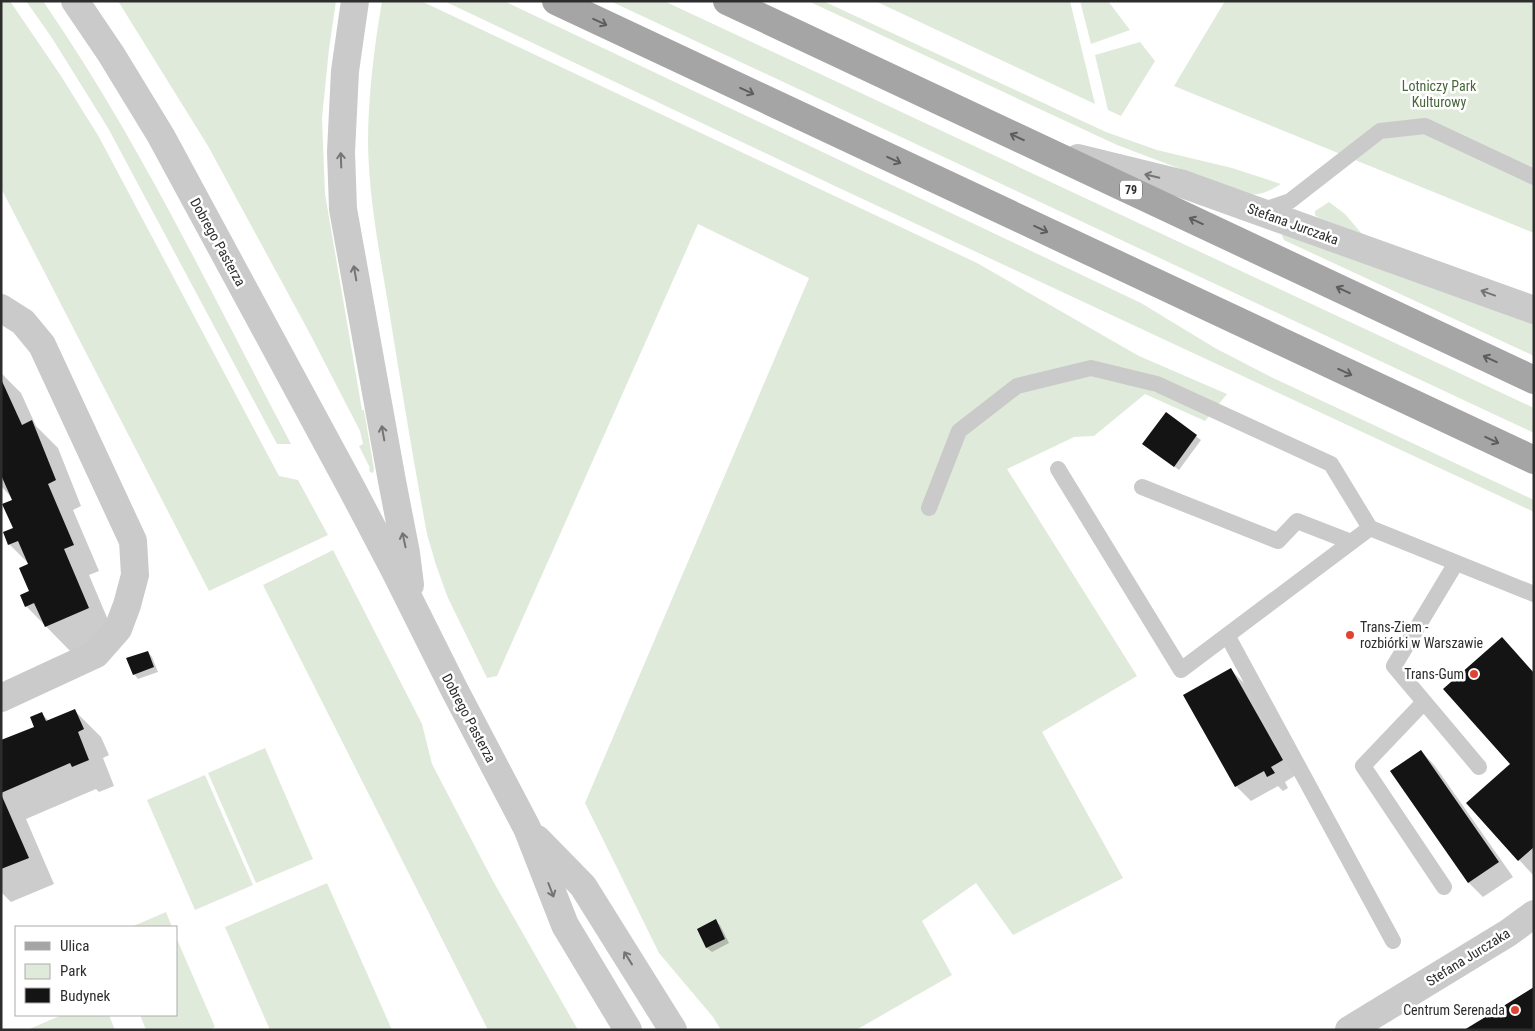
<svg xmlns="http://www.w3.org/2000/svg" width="1535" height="1031" viewBox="0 0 1535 1031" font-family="'Roboto Condensed',sans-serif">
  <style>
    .green { fill: #e0eada }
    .shadow { fill: #0003 }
    .building { fill: #141414 }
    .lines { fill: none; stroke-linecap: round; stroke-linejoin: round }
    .service { stroke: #cacaca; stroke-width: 16 }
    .minor { stroke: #cacaca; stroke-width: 28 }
    .tertiary { stroke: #cacaca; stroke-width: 28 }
    .primary { stroke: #a5a5a5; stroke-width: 28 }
    .oneway { stroke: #5d5d5d }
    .oneway2 { stroke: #747474 }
    .poi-dot { fill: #e04332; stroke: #fff; stroke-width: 2 }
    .labels { text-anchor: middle; stroke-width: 5; stroke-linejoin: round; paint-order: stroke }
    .shield { fill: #fff; stroke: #6c6c6c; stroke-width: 1 }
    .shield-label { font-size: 12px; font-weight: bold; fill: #2d2d2d }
    .park-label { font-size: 14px; fill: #48673b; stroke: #fff }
    .street-label { font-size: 14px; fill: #2d2d2d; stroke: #fff }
    .poi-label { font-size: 14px; fill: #2d2d2d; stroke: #fff; text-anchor: end }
  </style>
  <rect width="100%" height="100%" fill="#fff"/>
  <path class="green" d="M1 1H10L61 76 99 137 279 476 298 480 328 535 209 591 1 188Z
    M26 1H43C139 140 212 295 291 444H277L108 128 52 38Z
    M118 1H336L329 49 322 118 325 194 362 410H364L374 469 373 473 370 472 369 469 370 468 359 446 363 444 360 431 309 332 208 146Z
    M382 1H421L977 263 1139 356 1227 394 1205 421 1145 394 1094 436 1074 437 1007 469 1137 676 1042 732 1123 878 1013 935 976 883 922 921 952 975 856 1030H721L713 1017 659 953 585 803 809 278 698 224 497 676 487 678 448 598 436 565 427 534C413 459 401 385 389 310 380 255 369 200 368 144 368 96 374 49 382 1Z
    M444 1H504L1141 303 1215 348 1271 377 1534 500V512L837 187Z
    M610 1H664L1534 408V433Z
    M808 1H823L1106 132 1157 150 1232 168 1281 184C1269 191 1261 196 1247 194L1117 145Z
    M875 1H1070L1095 104Z
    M1080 1H1108L1130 30 1091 44Z
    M1225 1H1534V233L1174 86Z
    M1140 42 1155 61 1121 116 1108 110 1095 55Z
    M1329 202 1345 214 1362 234 1319 218 1315 215V211Z
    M1284 232 1534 321V356L1288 242 1284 240 1282 236Z
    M333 550 422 724 432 764 493 881 578 1030H488L263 585Z
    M265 748 313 859 256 883 208 773Z
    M205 775 253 885 195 910 147 800Z
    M327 883 392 1030H270L225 927Z
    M166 912 172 927H131Z
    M176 937 215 1027 209 1030H146L140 1015H176Z
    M62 1015H109L115 1030H27Z"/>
  <path class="shadow" d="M1 373 21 393 36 426 58 448 81 506 73 510 99 571 89 575 114 634 72 653 26 606 31 592 30 565 9 544 14 529V500L1 486Z
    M1166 414 1201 440 1179 470 1149 448Z
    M148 652 152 657 158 672 138 679 134 674Z
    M1231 670 1245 684 1296 775 1285 782 1288 788 1283 791 1278 786 1251 801 1236 786 1185 696Z
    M1534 673V874L1533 875 1467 803 1511 764Z
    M75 711 101 737 109 755 103 758 114 786 99 792 96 789 26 819 54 884 11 902 1 892V741L35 727 42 714 49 721Z
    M1421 751 1435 766 1513 877 1483 897 1469 883 1392 771Z
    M715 921 720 925 729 943 712 952 707 948 698 930Z"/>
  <path class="building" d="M1 379 22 425 32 420 56 480 48 484 74 545 64 549 89 608 45 627 34 603 25 607 20 595 29 591 19 568 28 564 18 541 8 545 3 532 13 528 2 504 12 500 1 475Z
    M1166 412 1197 435 1174 467 1142 444Z
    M1502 637 1534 673V847L1518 861 1466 803 1510 764 1443 689Z
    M148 651 154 667 133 675 126 658Z
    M1231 668 1283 760 1271 767 1275 773 1267 777 1264 771 1235 787 1183 695Z
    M75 709 84 729 78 732 89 760 72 767 70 763 1 793V740L34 727 30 717 42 712 46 721Z
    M1421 750 1499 862 1468 883 1390 771Z
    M1 794 29 858 1 869Z
    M716 919 725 939 706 948 697 929Z
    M1534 987V1030H1464L1505 1005Z"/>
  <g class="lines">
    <path class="service" d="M1261 211 1290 201 1380 131 1425 126 1534 177
      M1058 469 1181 670 1370 528 1534 594
      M1142 487 1278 541 1297 521 1351 542
      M929 508 959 431 1017 386 1091 368 1157 384 1331 464 1370 528
      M1456 563 1394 666 1479 767
      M1227 635 1393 941
      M1424 702 1363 766 1444 887"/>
    <path class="minor" d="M1 308 23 322 42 345 133 541 135 575 127 605 118 629 96 654 1 698"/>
    <path class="tertiary" d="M75 1 111 54 161 136 352 489 394 569 454 689 527 828 565 925 628 1030
      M355 1 345 71 341 152 343 209 392 481 406 553 410 585
      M1078 158 1180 183 1534 310
      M537 839 583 886 673 1030
      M1349 1030 1508 933 1534 914"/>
    <path class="primary" d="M556 1 1534 460
      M727 1 1534 380"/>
  </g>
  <defs><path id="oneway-shaft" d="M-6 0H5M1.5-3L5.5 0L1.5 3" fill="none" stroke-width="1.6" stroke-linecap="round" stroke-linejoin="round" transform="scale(1.25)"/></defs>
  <g class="oneway">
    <use href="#oneway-shaft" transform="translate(600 22) rotate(25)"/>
    <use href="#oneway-shaft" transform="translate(747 91) rotate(25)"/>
    <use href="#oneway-shaft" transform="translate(1017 137) rotate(-155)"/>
    <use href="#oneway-shaft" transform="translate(894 160) rotate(25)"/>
    <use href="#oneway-shaft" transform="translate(1196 221) rotate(-155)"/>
    <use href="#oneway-shaft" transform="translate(1041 229) rotate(25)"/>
    <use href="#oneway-shaft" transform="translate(1343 290) rotate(-155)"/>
    <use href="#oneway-shaft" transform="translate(1490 359) rotate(-155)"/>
    <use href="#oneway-shaft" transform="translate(1345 372) rotate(25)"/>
    <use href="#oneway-shaft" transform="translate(1492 440) rotate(25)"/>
  </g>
  <g class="oneway2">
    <use href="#oneway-shaft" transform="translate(341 160) rotate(-92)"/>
    <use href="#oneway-shaft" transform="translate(1152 176) rotate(-167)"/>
    <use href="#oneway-shaft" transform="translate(355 273) rotate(-100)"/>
    <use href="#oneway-shaft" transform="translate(1488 293) rotate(-160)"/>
    <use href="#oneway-shaft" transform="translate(383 433) rotate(-100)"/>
    <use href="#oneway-shaft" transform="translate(404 540) rotate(-102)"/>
    <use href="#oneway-shaft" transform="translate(551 890) rotate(69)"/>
    <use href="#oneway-shaft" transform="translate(628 958) rotate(-122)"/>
  </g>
  <g class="poi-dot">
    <circle cx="1350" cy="635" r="5"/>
    <circle cx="1474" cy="674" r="5"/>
    <circle cx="1515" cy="1010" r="5"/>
  </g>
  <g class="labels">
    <rect class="shield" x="1120" y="180.5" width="22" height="19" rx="4"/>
    <g class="shield-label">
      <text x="1131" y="194">79</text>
    </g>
    <g class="park-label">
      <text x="1439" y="91">Lotniczy Park<tspan x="1439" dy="16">Kulturowy</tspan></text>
    </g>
    <g class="street-label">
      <text transform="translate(1293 224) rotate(20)" y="5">Stefana Jurczaka</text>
      <text transform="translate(218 242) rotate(61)" y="5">Dobrego Pasterza</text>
      <text transform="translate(469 718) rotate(62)" y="5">Dobrego Pasterza</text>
      <text transform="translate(1468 957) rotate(-32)" y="5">Stefana Jurczaka</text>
    </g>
    <g class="poi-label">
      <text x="1360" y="632" text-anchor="start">Trans-Ziem -<tspan x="1360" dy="16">rozbiórki w Warszawie</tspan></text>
      <text x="1464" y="679">Trans-Gum</text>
      <text x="1505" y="1015">Centrum Serenada</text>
    </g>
  </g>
  <rect width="1535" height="1031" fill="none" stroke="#2d2d2d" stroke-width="5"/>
  <rect x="15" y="926" width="162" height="90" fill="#ffffff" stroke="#ababab"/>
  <rect x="25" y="942" width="25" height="8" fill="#a5a5a5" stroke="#ababab"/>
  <text x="60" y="951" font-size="15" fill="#2d2d2d">Ulica</text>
  <rect x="25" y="964" width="25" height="15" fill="#e0eada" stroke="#ababab"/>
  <text x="60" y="976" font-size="15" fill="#2d2d2d">Park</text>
  <rect x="25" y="988" width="25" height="15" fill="#141414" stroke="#ababab"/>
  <text x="60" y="1001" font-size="15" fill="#2d2d2d">Budynek</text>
</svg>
